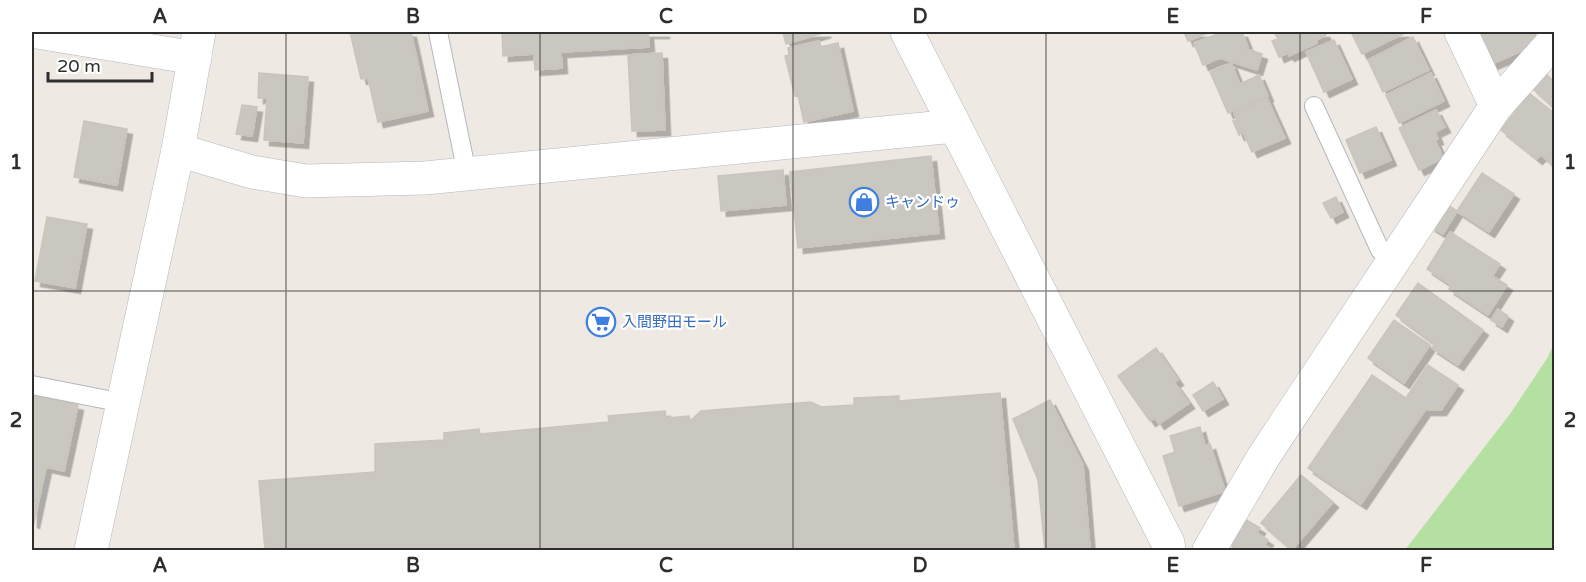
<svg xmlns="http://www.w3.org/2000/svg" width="1586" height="582" viewBox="0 0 1586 582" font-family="'Varela Round','Noto Sans JP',sans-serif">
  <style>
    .green { fill: #b4e0a2 }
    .building { fill: #cac7c0; stroke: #cac5bb; stroke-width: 1.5; filter: url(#shadow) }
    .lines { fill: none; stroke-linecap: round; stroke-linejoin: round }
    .service-casing { stroke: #b5b7c0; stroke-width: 20 }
    .minor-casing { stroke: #b5b7c0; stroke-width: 34 }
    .tertiary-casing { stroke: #b5b7c0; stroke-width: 34 }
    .service { stroke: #fff; stroke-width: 18 }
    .minor { stroke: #fff; stroke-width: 33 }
    .tertiary { stroke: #fff; stroke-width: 33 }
    .grid { fill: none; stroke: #2e2e2e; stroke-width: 1.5; stroke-opacity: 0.55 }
    .labels { text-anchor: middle; stroke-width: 4.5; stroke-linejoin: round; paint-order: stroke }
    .shop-label { font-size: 15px; fill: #366cbe; stroke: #fff; text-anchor: start }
    .neatline { fill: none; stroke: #2e2e2e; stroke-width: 2 }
    .grid-label { font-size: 20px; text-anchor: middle; font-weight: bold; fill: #2e2e2e }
  </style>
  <defs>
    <filter id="shadow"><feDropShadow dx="5.5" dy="5.5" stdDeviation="0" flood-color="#0004"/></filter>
  </defs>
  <rect width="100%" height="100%" fill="#eee9e2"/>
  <path class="green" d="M1554 343V550H1405L1510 414 1548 357Z"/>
  <path class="building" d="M350 32H411L428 111 378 122 368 78 361 79Z
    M502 32H664V33H648L649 47 561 52 562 68 535 70 534 54 503 56Z
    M783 32H826L786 44Z
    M1184 32H1210L1188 41Z
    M1223 32H1242L1248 47 1244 48 1262 54 1257 70 1220 58 1203 65 1194 43Z
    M1274 32H1324L1326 35 1316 40 1317 43 1289 56 1288 53 1279 57 1272 41 1278 39Z
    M1351 32H1404L1405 33 1362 54Z
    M1477 32H1534L1539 43 1492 64Z
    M1413 37 1429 70 1383 92 1368 60Z
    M1334 40 1352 79 1324 92 1306 52Z
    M819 41 821 47 838 43 853 111 804 122 798 95 795 96 785 56 789 55 788 48Z
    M662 53 665 130 632 131 628 55Z
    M1231 63 1240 84 1259 75 1268 96 1228 113 1210 72Z
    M259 73 308 77 303 143 264 140 267 98H258Z
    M1431 73 1444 101 1399 123 1386 95Z
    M1545 73 1554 82V102L1551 105 1532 88Z
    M1529 93 1554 113V166L1541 155 1537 159 1501 130Z
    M1267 98 1285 138 1252 152 1243 132 1239 135 1233 121 1237 120 1234 113Z
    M242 105 257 107 252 136 236 134Z
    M1436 110 1445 127 1435 132 1438 139 1435 140 1443 158 1419 170 1399 128Z
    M84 121 127 129 117 185 74 177Z
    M1376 127 1391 160 1360 173 1346 140Z
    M931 156 939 233 798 248 790 172Z
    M783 170 786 205 721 211 718 176Z
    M1482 173 1514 194 1489 232 1457 211Z
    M1336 197 1343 212 1331 218 1323 203Z
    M1445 203 1457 211 1443 234 1430 226Z
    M47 217 87 224 75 288 35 281Z
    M1450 232 1500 264 1492 276 1507 285 1488 315 1449 289 1451 285 1427 269Z
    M1418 283 1483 330 1458 365 1432 348 1435 344 1396 315Z
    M1498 309 1508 316 1502 327 1491 320Z
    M1394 320 1430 345 1404 383 1368 358Z
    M1156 348 1178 380 1174 382 1189 403 1159 424 1155 418 1150 421 1118 376Z
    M1428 365 1458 385 1441 410H1425L1361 504 1308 468 1372 375 1406 398Z
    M1213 382 1223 399 1203 411 1193 395Z
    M1000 393 1014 550H265L259 481 375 472V444L444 440V433L479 429 480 434 609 422 608 416 665 411 666 418 689 416 690 421 701 411 811 402 821 407 854 405V398L899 396V401Z
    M32 395 78 405 64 471 46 467 34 523 32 522Z
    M1050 400 1083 465 1090 550H1045L1038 480 1013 419Z
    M1200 427 1205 446 1210 444 1225 491 1179 506 1163 456 1175 452 1170 436Z
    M1301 475 1333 502 1292 550 1261 523Z
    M1243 518 1260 528 1257 533 1268 540 1264 545 1273 550H1240L1227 542Z"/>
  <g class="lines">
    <g class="service-casing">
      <path id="service" d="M438 32 467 174
        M1314 106 1380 250 1396 260
        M32 385 123 403"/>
    </g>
    <g class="minor-casing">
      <path id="minor" d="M37 32 195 58
        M907 32 1168 543 1169 550
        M1461 32 1496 106
        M178 150 252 172 306 181 425 178 954 126
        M1209 550 1264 456 1496 106 1554 41"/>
    </g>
    <g class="tertiary-casing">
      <path id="tertiary" d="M91 550 178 150 199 32"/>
    </g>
    <use href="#service" class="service"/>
    <use href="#minor" class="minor"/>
    <use href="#tertiary" class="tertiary"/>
  </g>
  <path class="grid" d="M286 32V550M540 32V550M793 32V550M1046 32V550M1300 32V550M32 291H1554"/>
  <defs>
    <g id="shop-ring" transform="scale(1.5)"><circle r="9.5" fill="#fff" stroke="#3f7fe0" stroke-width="1.5"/><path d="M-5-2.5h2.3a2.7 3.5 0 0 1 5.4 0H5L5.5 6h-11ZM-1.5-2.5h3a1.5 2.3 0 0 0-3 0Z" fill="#3f7fe0"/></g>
    <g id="supermarket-ring" transform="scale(1.5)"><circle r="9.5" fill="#fff" stroke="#3f7fe0" stroke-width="1.5"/><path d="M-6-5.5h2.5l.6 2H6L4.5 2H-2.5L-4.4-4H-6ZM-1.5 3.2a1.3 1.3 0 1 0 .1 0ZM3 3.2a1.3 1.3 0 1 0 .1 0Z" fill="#3f7fe0"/></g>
  </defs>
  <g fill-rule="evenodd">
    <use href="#shop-ring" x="864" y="202"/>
    <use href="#supermarket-ring" x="601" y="322"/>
  </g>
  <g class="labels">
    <g class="shop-label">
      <text x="885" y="207">キャンドゥ</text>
      <text x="622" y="327">入間野田モール</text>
    </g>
  </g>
  <rect width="1586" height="582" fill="none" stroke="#ffffff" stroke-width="66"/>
  <path d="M48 72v9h104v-9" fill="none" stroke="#2e2e2e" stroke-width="3"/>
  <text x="57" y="72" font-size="18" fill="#2e2e2e" stroke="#ffffff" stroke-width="4.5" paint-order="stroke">20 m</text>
  <rect x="33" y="33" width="1520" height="516" class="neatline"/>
  <g class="grid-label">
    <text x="160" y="23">A</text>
    <text x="413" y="23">B</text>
    <text x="666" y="23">C</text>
    <text x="920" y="23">D</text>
    <text x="1173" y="23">E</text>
    <text x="1426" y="23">F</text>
    <text x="16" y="169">1</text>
    <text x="1570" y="169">1</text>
    <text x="16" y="427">2</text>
    <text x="1570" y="427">2</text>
    <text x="160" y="572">A</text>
    <text x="413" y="572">B</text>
    <text x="666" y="572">C</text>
    <text x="920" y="572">D</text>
    <text x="1173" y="572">E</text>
    <text x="1426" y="572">F</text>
  </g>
</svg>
